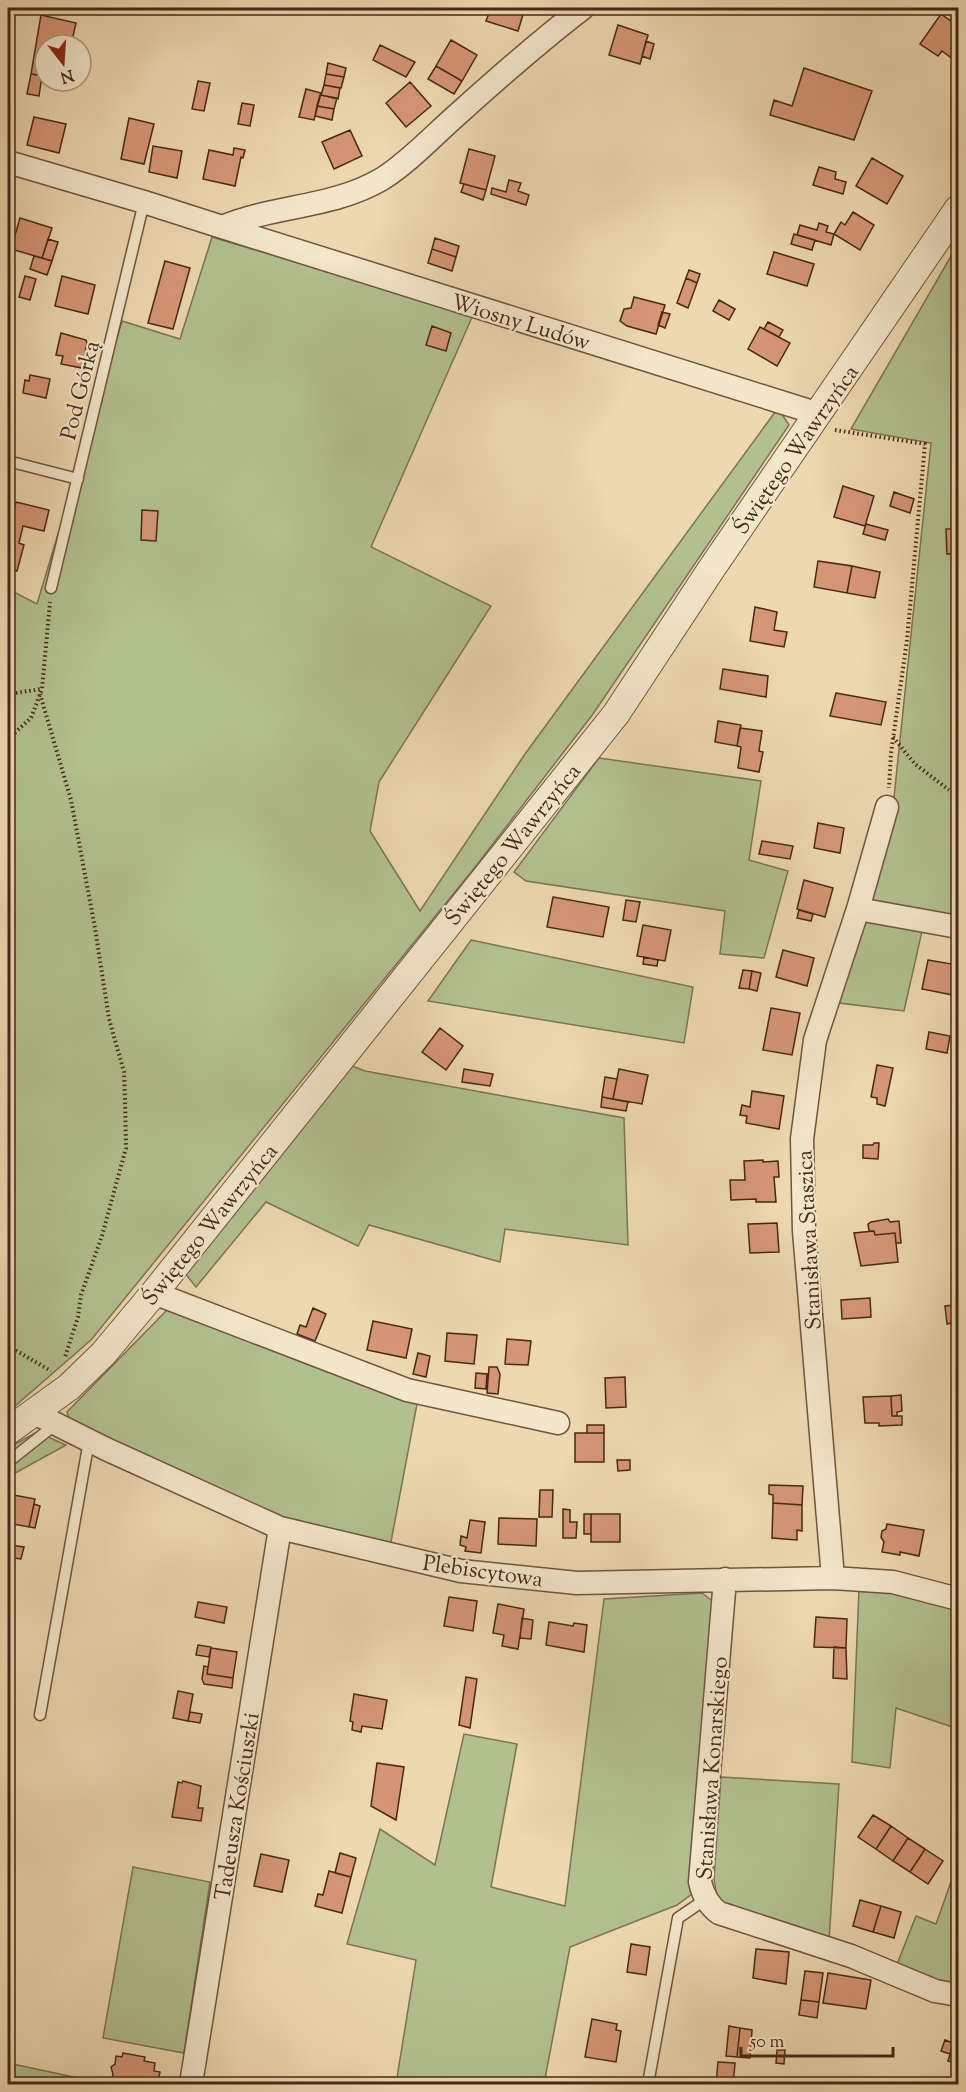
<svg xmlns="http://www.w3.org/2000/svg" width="966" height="2092" viewBox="0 0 966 2092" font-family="'Sorts Mill Goudy',serif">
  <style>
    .green { fill: #b2c090; stroke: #7c7453; stroke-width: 1.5 }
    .building { fill: #d69676; stroke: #462816; stroke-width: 1.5 }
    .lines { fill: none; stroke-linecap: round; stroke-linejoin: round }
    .service-casing { stroke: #70543c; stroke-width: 13 }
    .minor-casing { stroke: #70543c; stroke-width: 25 }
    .tertiary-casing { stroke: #70543c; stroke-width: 29 }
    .path { stroke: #462816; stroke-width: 4; stroke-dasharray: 1.5 3; stroke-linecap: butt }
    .service { stroke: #f3e6cb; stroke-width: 10 }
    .minor { stroke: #f3e6cb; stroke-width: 22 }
    .tertiary { stroke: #f3e6cb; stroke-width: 27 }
    .labels { text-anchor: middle; stroke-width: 4.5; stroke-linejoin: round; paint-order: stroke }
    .street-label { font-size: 22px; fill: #462816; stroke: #f3e6cb }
  </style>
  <rect width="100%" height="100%" fill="#edd8af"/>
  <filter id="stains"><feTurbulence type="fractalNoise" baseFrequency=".00333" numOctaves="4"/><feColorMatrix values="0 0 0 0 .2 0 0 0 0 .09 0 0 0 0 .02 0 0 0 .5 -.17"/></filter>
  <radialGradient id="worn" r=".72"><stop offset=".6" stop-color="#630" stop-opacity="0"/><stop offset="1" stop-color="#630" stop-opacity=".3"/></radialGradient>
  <path class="green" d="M212 237 473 315 371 547 491 606 379 782 370 831 420 911 525 754 778 408 789 425 593 714 472 871 91 1340 8 1412V589L37 604 122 321 180 339Z
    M958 244V926L858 909 893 807 931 443 851 429Z
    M599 758 761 781 749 860 788 871 764 958 720 954 725 911 526 881 514 872Z
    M864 919 922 931 904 1011 839 1003Z
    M471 940 693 987 684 1043 428 1001Z
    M352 1066 365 1071 624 1118 628 1245 505 1229 500 1262 369 1225 358 1246 266 1202 196 1287 184 1272Z
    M168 1309H178L417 1404 390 1547 283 1520 71 1424 67 1412Z
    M37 1432 66 1445 8 1477V1448Z
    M859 1589 903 1591 958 1605V1729L896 1708 890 1768 852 1762Z
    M702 1593 715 1603 696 1891 677 1905 570 1947 544 2084H396L416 1960 347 1944 380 1829 435 1865 464 1734 517 1744 491 1887 565 1906 604 1599Z
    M721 1777 839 1784 829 1941 736 1913 717 1897 714 1879Z
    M957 1865 958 1867V1987L896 1967 916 1916 936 1924Z
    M133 1867 210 1882 184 2053 103 2038Z
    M8 2063 97 2082 96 2084H8Z"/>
  <path class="building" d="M491 8H525L518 31 486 21Z
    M941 14 958 26V63L942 51 938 56 920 44Z
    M41 15 76 23 71 45H45V76L31 74Z
    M618 25 648 35 640 64 609 55Z
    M451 40 477 55 462 81 436 66Z
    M646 41 654 44 650 59 642 56Z
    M380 45 415 62 406 77 373 60Z
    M328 63 346 68 344 77 326 74Z
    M436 66 462 81 454 94 428 79Z
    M804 68 872 91 854 140 770 115 774 100 792 106Z
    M31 74 42 76 39 96 27 94Z
    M326 74 344 77 341 88 324 85Z
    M198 81 210 83 204 111 192 109Z
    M410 82 431 106 406 127 386 103Z
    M324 85 340 88 338 99 321 95Z
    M306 89 321 93 314 120 299 117Z
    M320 95 337 98 334 109 317 106Z
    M242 103 254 105 250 126 238 124Z
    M317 106 334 109 332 120 315 116Z
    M34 117 66 124 59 153 27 145Z
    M129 118 154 124 144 164 121 159Z
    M350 130 362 156 334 169 322 142Z
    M153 146 182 151 177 178 149 172Z
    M234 148 245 150 243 158 241 157 235 186 203 179 209 150 233 155Z
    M469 149 495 156 486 190 460 183Z
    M872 158 903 176 887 204 856 186Z
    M819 167 836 172 835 179 846 182 843 194 813 185Z
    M509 180 521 183 518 191 529 195 526 205 491 194 492 188 506 192Z
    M464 184 486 190 483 200 461 192Z
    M853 212 874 225 860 250 834 234 841 222 845 225Z
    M20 218 52 228 42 258 11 249Z
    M819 223 828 226 826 232 834 234 831 245 797 235 800 225 817 230Z
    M794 234 815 240 812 250 791 244Z
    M435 238 459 246 456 257 432 249Z
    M48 239 58 242 52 261 42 258Z
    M432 249 456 257 452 271 428 263Z
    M774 252 814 264 807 286 767 274Z
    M34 256 52 261 47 275 30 269Z
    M165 261 190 268 173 329 148 323Z
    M689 270 700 274 697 283 686 278Z
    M25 276 36 279 30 300 19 297Z
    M62 276 95 285 88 314 55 306Z
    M686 278 697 283 688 308 677 303Z
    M634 297 665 305 656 334 627 326 620 321 624 309 631 308Z
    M719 300 735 309 729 320 713 311Z
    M662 312 670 314 665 328 658 325Z
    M768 322 783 330 779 337 764 329Z
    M432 326 451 333 446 351 426 345Z
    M760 327 790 343 777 366 748 349Z
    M61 333 86 340 87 343 82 368 61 364 63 356 56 355Z
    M30 375 50 379 46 398 23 393 25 380 29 381Z
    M843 486 874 496 865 526 834 517Z
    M894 492 914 499 910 513 890 506Z
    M16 502 49 510 44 531 23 526 19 543 24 545 17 571 8 569V516L12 517Z
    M142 510 158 511 156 541 141 540Z
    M866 524 888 530 885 540 863 534Z
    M946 529H958V554H947Z
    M818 561 852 566 847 593 814 587Z
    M852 566 880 572 875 598 847 593Z
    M755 607 777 612 774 630 787 632 784 647 750 641Z
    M723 669 768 676 766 697 720 689Z
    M836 693 886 702 881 725 830 716Z
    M718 721 741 725 737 746 715 742Z
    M740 728 762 731 759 751 763 752 759 772 738 768 741 747 737 746Z
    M818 823 844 828 840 853 814 848Z
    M762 841 793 846 790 859 759 854Z
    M804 880 833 888 825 917 797 909Z
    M553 897 609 907 603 937 547 927Z
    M626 900 640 902 636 922 623 920Z
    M799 910 813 914 811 921 797 918Z
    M643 925 671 930 665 961 637 956Z
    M783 950 814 958 807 986 776 977Z
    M644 957 658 960 657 966 643 964Z
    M928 960 958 965 953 995 922 989Z
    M743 970 752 971 749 989 739 988Z
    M752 971 761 973 757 991 749 989Z
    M771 1008 800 1013 792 1055 763 1050Z
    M440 1028 463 1046 446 1070 422 1052Z
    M929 1032 950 1036 947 1053 926 1049Z
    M877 1065 893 1068 885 1106 877 1104V1098L871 1097Z
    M464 1069 493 1074 490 1086 462 1082Z
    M619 1069 648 1075 642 1104 613 1099Z
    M605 1077 617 1079 613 1099 602 1097Z
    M752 1091 784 1096 779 1129 746 1123 747 1116 740 1115 742 1105 750 1107Z
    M602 1097 628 1102 626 1111 601 1107Z
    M874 1143H879L878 1159 863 1158V1145H873Z
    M763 1160V1162L778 1161 779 1177H774L776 1202H756V1199L731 1200 730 1180H745L744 1161Z
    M888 1219 890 1222 899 1221 901 1243H896L895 1233 875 1235 874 1231H869L868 1224 871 1222Z
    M777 1223 779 1252 750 1253 748 1224Z
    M874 1231 875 1235 895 1233 898 1262 861 1266 854 1233Z
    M870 1298 871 1317 842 1319 841 1300Z
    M954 1305 955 1322 947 1324 945 1306Z
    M313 1308 326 1314 315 1341 297 1334 300 1325 306 1327Z
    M373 1321 412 1329 406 1358 367 1350Z
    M447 1333 477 1335 474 1364 445 1361Z
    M507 1339 531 1341 528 1365 505 1364Z
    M418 1353 430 1356 426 1377 413 1374Z
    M489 1367H497L500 1374 498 1394 487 1393Z
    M476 1373 487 1374 486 1389 475 1388Z
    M625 1377 626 1407 606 1408 605 1378Z
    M901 1395 902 1411 897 1412V1416H892L891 1396Z
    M891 1396 892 1416H902V1425L879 1426V1423H865L863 1397Z
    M587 1425H604V1433H587Z
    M575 1433H604V1462H575Z
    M617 1460H630V1470L618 1471Z
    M769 1485 803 1486 802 1505 773 1503V1495L769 1494Z
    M540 1490H553L552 1517H539Z
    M8 1494 35 1499 29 1527 8 1523Z
    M773 1503 802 1505V1531L797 1530V1540L772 1538Z
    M34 1504 40 1506 35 1528 29 1527Z
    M563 1509 570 1510V1522H577L576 1538H563Z
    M584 1514H591V1534H584Z
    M591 1514H620V1542H591Z
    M499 1518 537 1519 536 1546 498 1544Z
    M470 1520 485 1522 481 1553 465 1551 466 1547 460 1545 461 1536 467 1538Z
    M887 1524 924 1530 919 1556 900 1552V1555L882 1552 884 1542 881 1537 882 1531 886 1529Z
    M9 1545 24 1547 21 1559 8 1557Z
    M449 1597 477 1601 473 1631 444 1626Z
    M198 1602 227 1607 224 1623 195 1617Z
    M498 1604 524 1609 518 1649 502 1646 504 1635 493 1633Z
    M816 1617 847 1619 846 1648 814 1647Z
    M522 1618 533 1620 531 1639 520 1638Z
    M549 1622 573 1626 574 1623 587 1625 584 1652 546 1645Z
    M198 1645 211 1647 209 1657 196 1655Z
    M834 1647 846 1648 847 1679 833 1678Z
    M211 1648 237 1652 233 1678 207 1674Z
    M204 1666 208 1667 207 1674 233 1678 232 1688 204 1684 202 1679Z
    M466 1677 477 1679 470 1728 459 1725Z
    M178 1691 193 1694 188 1721 173 1718Z
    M354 1694 387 1700 382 1729 362 1726 361 1732 352 1730 353 1722 350 1721Z
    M190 1712 202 1714 200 1723 188 1721Z
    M377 1763 404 1767 396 1820 371 1806Z
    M183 1781 201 1786 198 1808H203L201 1821 172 1817 178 1782 182 1783Z
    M873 1815 891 1826 876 1849 858 1837Z
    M891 1826 908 1838 893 1861 876 1849Z
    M908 1838 925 1849 910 1872 893 1861Z
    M925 1849 943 1861 928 1884 910 1872Z
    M340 1853 356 1858 351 1877 335 1873Z
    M261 1854 289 1860 282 1892 254 1886Z
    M329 1871 351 1877 342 1913 315 1906 318 1894 323 1895Z
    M860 1900 881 1906 873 1932 853 1926Z
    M881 1906 901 1912 894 1938 873 1932Z
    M631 1944 650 1947 646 1975 627 1972Z
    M756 1949 789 1952 786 1984 753 1978Z
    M805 1971 823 1973 819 2002 801 2000Z
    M828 1973 871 1980 866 2009 823 2003Z
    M801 2000 819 2002 817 2018 799 2015Z
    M592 2019 617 2024 616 2030 621 2031 616 2062 585 2057Z
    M729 2026 740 2028 737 2057 726 2056Z
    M740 2028 752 2030 750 2058 737 2057Z
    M955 2038 958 2039V2064L948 2061Z
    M945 2040 953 2043 950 2054 941 2051Z
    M777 2050H785L784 2064 776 2063Z
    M123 2053 145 2057 144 2061 155 2063 154 2071 160 2072 158 2080 153 2079 152 2084H111L113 2074 111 2067 115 2064 116 2056 122 2057Z
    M718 2062 735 2063 733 2084H716Z"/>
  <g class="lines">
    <g class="service-casing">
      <path id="service" d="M8 461 78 479
        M51 588 144 202
        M8 1462 56 1424
        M40 1715 89 1441
        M648 2084 678 1918 706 1899"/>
    </g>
    <g class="minor-casing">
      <path id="minor" d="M8 162 144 202 222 227C274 205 333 208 382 179 408 163 435 134 458 114 499 77 540 41 583 8
        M222 227 819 414
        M858 909 958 927
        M154 1293 407 1390 558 1423
        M34 1413 106 1449 280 1528 461 1571 577 1583 833 1578 893 1582 958 1599
        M833 1578 804 1231 802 1139 815 1040 858 909 887 807
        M725 1579 700 1882C703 1895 708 1905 719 1913L851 1956 935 1991 958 1995
        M191 2084 280 1528"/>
    </g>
    <g class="tertiary-casing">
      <path id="tertiary" d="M8 1431 69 1387 103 1354 154 1293 616 714 712 568 958 209"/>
    </g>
    <path class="path" d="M835 430 925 444 907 640 891 753 889 788
      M8 689 15 693 42 689
      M40 694 71 800 95 928 109 1019 124 1072 125 1098 126 1148 102 1236 81 1295 78 1317 65 1357
      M893 737 915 764 949 790
      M8 739 31 718 42 689 50 602
      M8 1346 51 1371"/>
    <use href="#service" class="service"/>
    <use href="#minor" class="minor"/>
    <use href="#tertiary" class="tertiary"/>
  </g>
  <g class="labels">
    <g class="street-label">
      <text transform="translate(521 321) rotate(17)" y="8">Wiosny Ludów</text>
      <text transform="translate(79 390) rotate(-76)" y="8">Pod Górką</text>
      <text transform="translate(795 449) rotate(-55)" y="8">Świętego Wawrzyńca</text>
      <text transform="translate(512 844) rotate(-51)" y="8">Świętego Wawrzyńca</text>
      <text transform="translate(209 1224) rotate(-51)" y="8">Świętego Wawrzyńca</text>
      <text transform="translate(808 1240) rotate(-93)" y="8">Stanisława Staszica</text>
      <text transform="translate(483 1570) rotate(8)" y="8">Plebiscytowa</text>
      <text transform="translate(711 1768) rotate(-86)" y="8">Stanisława Konarskiego</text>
      <text transform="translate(236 1806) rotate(-81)" y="8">Tadeusza Kościuszki</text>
    </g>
  </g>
  <rect width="966" height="2092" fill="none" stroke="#edd8af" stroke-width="30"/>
  <rect x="9" y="9" width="948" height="2074" fill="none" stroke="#462816" stroke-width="3"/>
  <rect x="15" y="15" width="936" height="2062" fill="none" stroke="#462816" stroke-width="1.5"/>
  <g transform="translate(63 63) rotate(163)"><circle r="28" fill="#f3e6cb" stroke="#ae9a83" stroke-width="1.5"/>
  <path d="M0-4.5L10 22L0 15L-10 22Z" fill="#8f2418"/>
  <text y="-9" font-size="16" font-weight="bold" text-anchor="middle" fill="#462816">N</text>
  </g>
  <path d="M741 2047v9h152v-9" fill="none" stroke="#462816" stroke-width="3"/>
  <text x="750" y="2047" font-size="18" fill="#462816" stroke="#f3e6cb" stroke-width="4.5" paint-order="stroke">50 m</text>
  <rect width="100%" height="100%" filter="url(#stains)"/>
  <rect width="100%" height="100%" fill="url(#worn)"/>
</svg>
